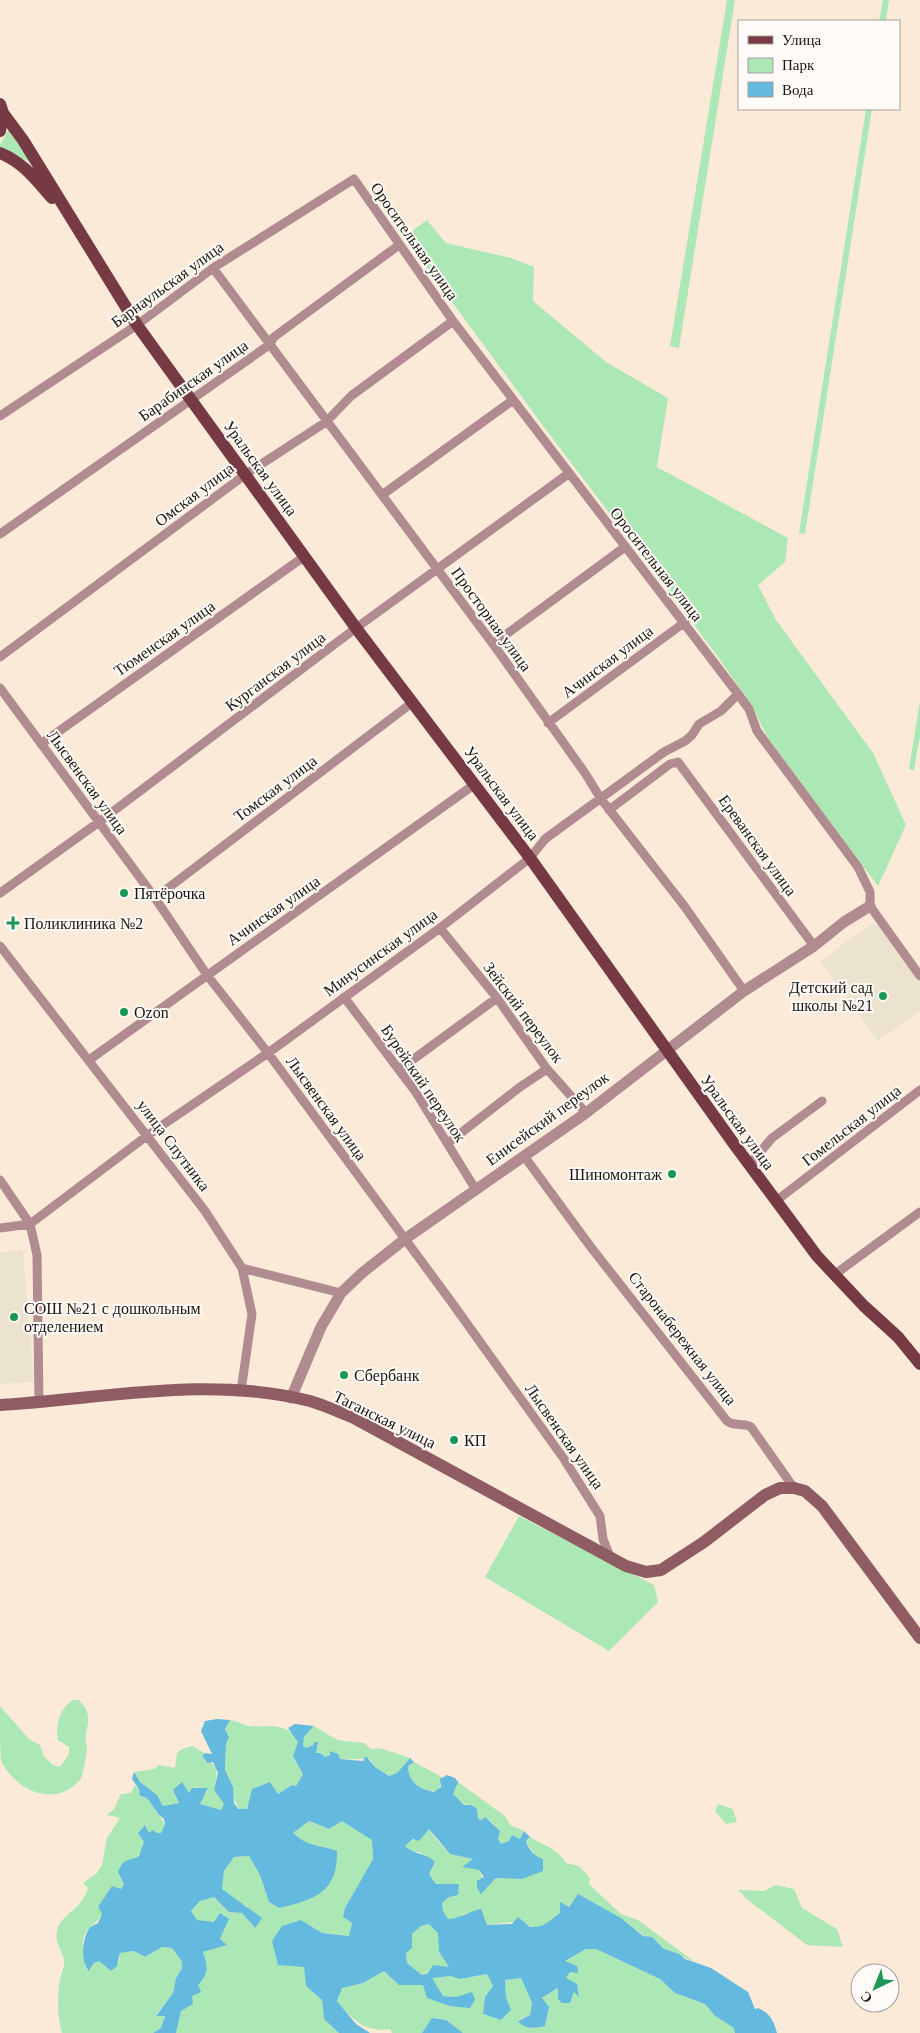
<svg xmlns="http://www.w3.org/2000/svg" width="920" height="2033" viewBox="0 0 920 2033" font-family="'Times New Roman',serif">
  <style>
    .education { fill: #ece3ce }
    .green { fill: #ace8b6 }
    .water { fill: #63b9de; fill-rule: evenodd }
    .lines { fill: none; stroke-linecap: round; stroke-linejoin: round }
    .minor { stroke: #b08b90; stroke-width: 9 }
    .tertiary { stroke: #b08b90; stroke-width: 11 }
    .secondary { stroke: #8f5c64; stroke-width: 12 }
    .primary { stroke: #763a45; stroke-width: 12 }
    .poi-dot { fill: #199755; stroke: #fefaf7; stroke-width: 2 }
    .labels { text-anchor: middle; stroke-width: 4; stroke-linejoin: round; paint-order: stroke }
    .street-label { font-size: 16px; fill: #1b1610; stroke: #fefaf7 }
    .poi-label { font-size: 16px; fill: #1b1610; stroke: #fefaf7; text-anchor: start }
  </style>
  <rect width="100%" height="100%" fill="#fcead9"/>
  <path class="education" d="M871 924 879 925 920 981V1011L878 1041 820 961Z
    M23 1250 34 1382 0 1384V1252Z"/>
  <path class="green" d="M727 0H735L679 348 670 346Z
    M883 0H889L886 21H879Z
    M866 109H872L805 534 799 533Z
    M9 129 31 162 0 150V145Z
    M427 220 446 243 511 258 534 267 533 301 606 362 668 398 657 467 788 538 785 562 758 585 776 620 873 753 906 825 878 886 768 738 752 706 713 650 544 427 404 237Z
    M920 701V736L914 770 909 769Z
    M519 1516 654 1585 658 1602 609 1651 485 1577Z
    M73 1700H79C91 1713 89 1719 86 1734 85 1739 87 1745 87 1750 86 1757 84 1768 82 1776 80 1781 76 1784 72 1787 47 1806 12 1786 1 1760 0 1749 0 1719 0 1706L30 1740 40 1745 44 1756 53 1765 60 1767 69 1754V1747L58 1740C55 1725 60 1708 73 1700Z
    M230 1720C238 1721 242 1725 249 1726 268 1728 289 1721 298 1742L293 1756 303 1774 296 1786 292 1785 278 1794 270 1782 252 1789 247 1809H238L225 1770 226 1744 229 1737 225 1729Z
    M314 1726 337 1740 364 1743 371 1749 380 1748 410 1758 397 1773 389 1776 375 1767 370 1759H340L335 1753 330 1752V1755L325 1757 316 1753 318 1742 306 1748 303 1745 304 1737Z
    M192 1746 205 1753 202 1756C219 1766 218 1771 214 1790L224 1804 221 1810 200 1804 201 1799 208 1791 196 1787 189 1793 185 1788 173 1790 179 1803 163 1806 157 1795 140 1782 134 1772 154 1769 159 1765 175 1768C178 1753 173 1751 192 1746Z
    M414 1762 442 1777 439 1790C424 1796 407 1782 408 1766Z
    M458 1782 505 1816 510 1825 524 1831 520 1839 501 1844 498 1839 495 1825 489 1821 478 1819 471 1805C463 1805 456 1801 453 1794Z
    M135 1785 139 1789 141 1797 147 1798 165 1824 162 1833H149L145 1825 138 1833 144 1842C143 1857 129 1863 118 1872L124 1884 121 1889 112 1887 98 1907 102 1914C98 1923 91 1924 86 1932 79 1943 84 1961 90 1971L94 1963 99 1961 111 1971C118 1966 120 1961 120 1953L134 1951 145 1957 162 1947 172 1948 182 1962V1968L176 1978 173 1993 156 2015 165 2016 161 2028 153 2033H62C57 2016 57 1997 60 1979 61 1974 65 1966 64 1960 61 1947 53 1941 58 1927 64 1913 82 1909 88 1888L83 1883 97 1873 102 1865 107 1838 120 1818 107 1815 114 1809 121 1794 131 1793Z
    M718 1804 733 1809 737 1822 726 1824 715 1811Z
    M342 1820 372 1839 373 1859 345 1908 343 1917 352 1923 349 1936 322 1933 301 1920 306 1986 322 2000 324 2019 339 2033H176L181 2011 198 1985 203 1952 226 1945 220 1939 229 1919 214 1922 197 1921 191 1911 200 1901 214 1897 229 1912 242 1913 254 1927 247 1906 235 1901 222 1889 224 1871 234 1857 249 1856 260 1875 269 1902 279 1908 311 1899 325 1847 309 1846 293 1833 309 1821 329 1829Z
    M429 1828 435 1838 450 1854 473 1859 462 1867 479 1870 487 1888 496 1878 522 1879 536 1857 526 1841 530 1837C546 1847 556 1847 566 1863L579 1866 590 1878 589 1884 621 1914 638 1920 695 1962 664 1949 657 1942 644 1936 621 1918 578 1895C572 1903 551 1926 540 1928 532 1929 529 1924 522 1923 512 1921 497 1924 487 1925L484 1916 466 1913 456 1919H448L443 1911 442 1903 458 1884H436L429 1874 435 1862 419 1852H412L405 1846Z
    M776 1885 794 1889 802 1908 837 1929 843 1947 807 1945 749 1901 738 1890 764 1891Z
    M429 1924 439 1933V1952L449 1967 433 1969 422 1975 407 1963 406 1952 412 1948V1934L421 1926Z
    M586 1949H596L660 1979 675 1993 705 2004 715 2016 734 2028 735 2033H463L446 2020 433 2018 422 2033H392L390 2029C364 2033 352 2019 337 2001L341 1988 363 1983 384 1971 399 1985H423L427 1997 450 2006 456 1997 443 1996 431 1978 451 1976 460 1979 487 1974 493 1986 485 1997 483 2014 501 2020 511 2010 506 1997 505 1980 521 1978 532 2003 530 2015 518 2020 533 2028 545 2026 549 2008 541 1999 559 1988 574 1992 579 1996 566 1978 570 1972 565 1961Z"/>
  <path class="water" d="M217 1719 230 1720 225 1729 229 1737 226 1744 225 1770 233 1787 234 1803 238 1809H247L252 1789 270 1782 278 1794 292 1785 296 1786 303 1774 293 1756 298 1742 288 1728 295 1724 314 1726 304 1737 303 1745 306 1748 313 1745 314 1742H318L316 1753H320L325 1757 330 1755V1751L338 1754 340 1759 363 1761 366 1756 375 1767 389 1776 397 1773 410 1758 414 1762 408 1766C408 1782 420 1790 434 1792L441 1787 440 1779 447 1775 455 1778 458 1782 453 1794 464 1805H471L477 1809 478 1819 482 1820 485 1817 500 1831 498 1839 501 1844 509 1841 512 1835 520 1839 524 1831 530 1837 526 1841C529 1850 534 1856 543 1859V1871L522 1879 496 1878 481 1894 477 1888V1881L484 1877 479 1870 462 1867 473 1859 450 1854 429 1829 419 1841 413 1839 405 1846C414 1855 425 1852 435 1862L429 1874 436 1884H459L458 1895 449 1897 442 1903 443 1911 448 1919C460 1919 469 1911 481 1909L487 1925 512 1924 518 1917 530 1927C545 1928 549 1921 560 1913V1902L569 1907 578 1894 621 1918 643 1936 652 1937 664 1949 679 1954 685 1959 711 1968 748 1992 755 2009 758 2008C770 2013 774 2021 777 2033H735L734 2028 715 2016 705 2004 675 1993 660 1979 596 1949H586L565 1961 577 1966 578 1973 570 1972 566 1978 577 1984 579 1997 574 1992 570 2003H562L558 1999V1988L542 1998 549 2007 545 2026C535 2028 525 2030 518 2021L530 2015 532 2003 521 1978 505 1980 506 1997 511 2010 501 2020 483 2014 485 1997 493 1986 487 1974 460 1979 451 1976 432 1978 443 1996 456 1997 472 1992 475 2000 470 2008 450 2006 427 1998 423 1985H399L384 1971 363 1983 342 1988 337 2001 356 2024 370 2033H339L324 2019 322 2000 306 1986 304 1967 278 1965 272 1941 282 1926 301 1920 322 1933 349 1936 352 1923 343 1917 345 1908 373 1859 372 1840 342 1821 329 1829 309 1821 293 1833C310 1848 317 1844 337 1851 338 1892 315 1900 279 1908L269 1902 260 1875 249 1856 234 1857 224 1871 222 1889 262 1918 255 1928 242 1913 229 1912 214 1897 200 1901 191 1911 197 1920 214 1922 220 1913 229 1919 220 1939 227 1945 203 1952C208 1966 209 1974 198 1985L201 1992 192 1996 193 2004 181 2011 176 2033H153L161 2028 165 2016H156L173 1993 176 1978 182 1968V1962L172 1948 162 1947 145 1957 134 1951 120 1953 117 1966 111 1971 99 1961 94 1963 89 1971C80 1961 82 1938 90 1927L98 1923 102 1914 98 1907 112 1886 121 1889 124 1884 118 1872C124 1857 128 1862 139 1856L144 1842 138 1833 145 1825 149 1833 153 1830 157 1833H161L165 1824 164 1819 159 1815 147 1798 140 1796 139 1789 132 1779 134 1772 140 1782 157 1795 163 1806 179 1803 173 1790 182 1782 189 1793 192 1788H208L200 1804 221 1810 224 1804 214 1790 218 1773 213 1762 208 1763 202 1756 205 1753 212 1754 201 1731 205 1721ZM429 1924 438 1933 439 1952 449 1967 433 1965 428 1973 422 1975 407 1963 406 1953 412 1948V1934L421 1926Z
    M432 2018 446 2020 463 2033H422Z"/>
  <g class="lines">
    <path class="minor" d="M213 268 493 644 585 773 601 799 685 907 744 991
      M0 416 137 325 213 268 354 179 453 321 738 694 749 709 757 731 858 867 870 892V906L920 976
      M382 495 513 400
      M0 534 269 345 274 337 399 245
      M493 644 625 547
      M0 657 246 474 326 422 351 396 453 321
      M0 688 155 898 207 975 268 1053 450 1300 564 1459 600 1516 603 1539 610 1557
      M548 723 685 622
      M41 744 305 556
      M609 810 670 764 678 762 814 946
      M0 893 99 822 356 628 568 474
      M155 898 413 702
      M440 928 497 998 547 1069 586 1113
      M0 946 205 1211 242 1268 252 1314 241 1391
      M344 997 415 1091 476 1190
      M89 1060 475 784
      M400 1069 497 998
      M448 1143 520 1087 547 1069
      M524 1156 590 1246 727 1421C734 1427 744 1422 751 1427L794 1488
      M749 1165 772 1138 822 1101
      M0 1180 30 1224 37 1255 39 1402
      M776 1201 920 1090
      M0 1228 30 1224 148 1135 268 1053 440 928 530 858 545 839 664 752 685 741 692 735 699 724 721 711 738 694
      M242 1268 341 1293
      M834 1275 920 1212"/>
    <path class="tertiary" d="M291 1398 321 1327 341 1293 362 1273 405 1239 586 1113 744 991 814 946 844 922 870 906"/>
    <path class="secondary" d="M0 1405C103 1399 207 1375 310 1401 324 1405 339 1412 352 1417L626 1566 646 1572 661 1570 704 1542 765 1495 780 1488H794L805 1491 822 1506 920 1638"/>
    <path class="primary" d="M0 104 3 113 23 140 137 325 356 628 530 858 734 1144 817 1256 864 1306 898 1337 920 1364
      M0 131 3 113
      M0 153C23 162 36 180 52 198"/>
  </g>
  <g class="poi-dot">
    <circle cx="124" cy="893" r="5"/>
    <path d="M10.5 915.5h5v5h5v5h-5v5h-5v-5h-5v-5h5z"/>
    <circle cx="883" cy="996" r="5"/>
    <circle cx="124" cy="1012" r="5"/>
    <circle cx="672" cy="1174" r="5"/>
    <circle cx="14" cy="1317" r="5"/>
    <circle cx="344" cy="1375" r="5"/>
    <circle cx="454" cy="1440" r="5"/>
  </g>
  <g class="labels">
    <g class="street-label">
      <text transform="translate(415 241) rotate(55)" y="6">Оросительная улица</text>
      <text transform="translate(167 284) rotate(-36)" y="6">Барнаульская улица</text>
      <text transform="translate(193 380) rotate(-35)" y="6">Барабинская улица</text>
      <text transform="translate(261 468) rotate(54)" y="6">Уральская улица</text>
      <text transform="translate(194 494) rotate(-37)" y="6">Омская улица</text>
      <text transform="translate(657 564) rotate(52)" y="6">Оросительная улица</text>
      <text transform="translate(492 619) rotate(54)" y="6">Просторная улица</text>
      <text transform="translate(164 638) rotate(-35)" y="6">Тюменская улица</text>
      <text transform="translate(607 661) rotate(-37)" y="6">Ачинская улица</text>
      <text transform="translate(275 671) rotate(-37)" y="6">Курганская улица</text>
      <text transform="translate(88 782) rotate(54)" y="6">Лысвенская улица</text>
      <text transform="translate(275 788) rotate(-37)" y="6">Томская улица</text>
      <text transform="translate(502 793) rotate(53)" y="6">Уральская улица</text>
      <text transform="translate(758 845) rotate(54)" y="6">Ереванская улица</text>
      <text transform="translate(273 910) rotate(-35)" y="6">Ачинская улица</text>
      <text transform="translate(380 952) rotate(-36)" y="6">Минусинская улица</text>
      <text transform="translate(524 1012) rotate(53)" y="6">Зейский переулок</text>
      <text transform="translate(424 1083) rotate(56)" y="6">Бурейский переулок</text>
      <text transform="translate(327 1108) rotate(54)" y="6">Лысвенская улица</text>
      <text transform="translate(547 1118) rotate(-36)" y="6">Енисейский переулок</text>
      <text transform="translate(738 1122) rotate(54)" y="6">Уральская улица</text>
      <text transform="translate(851 1125) rotate(-38)" y="6">Гомельская улица</text>
      <text transform="translate(174 1145) rotate(53)" y="6">улица Спутника</text>
      <text transform="translate(683 1338) rotate(52)" y="6">Старонабережная улица</text>
      <text transform="translate(385 1419) rotate(26)" y="6">Таганская улица</text>
      <text transform="translate(565 1436) rotate(55)" y="6">Лысвенская улица</text>
    </g>
    <g class="poi-label">
      <text x="134" y="899">Пятёрочка</text>
      <text x="24" y="929">Поликлиника №2</text>
      <text x="873" y="993" text-anchor="end">Детский сад<tspan x="873" dy="18">школы №21</tspan></text>
      <text x="134" y="1018">Ozon</text>
      <text x="662" y="1180" text-anchor="end">Шиномонтаж</text>
      <text x="24" y="1314">СОШ №21 с дошкольным<tspan x="24" dy="18">отделением</tspan></text>
      <text x="354" y="1381">Сбербанк</text>
      <text x="464" y="1446">КП</text>
    </g>
  </g>
  <rect x="738" y="20" width="162" height="90" fill="#fefaf7" stroke="#a39f9b"/>
  <rect x="748" y="36" width="25" height="8" fill="#763a45" stroke="#a39f9b"/>
  <text x="782" y="45" font-size="15" fill="#1b1610">Улица</text>
  <rect x="748" y="58" width="25" height="15" fill="#ace8b6" stroke="#a39f9b"/>
  <text x="782" y="70" font-size="15" fill="#1b1610">Парк</text>
  <rect x="748" y="82" width="25" height="15" fill="#63b9de" stroke="#a39f9b"/>
  <text x="782" y="95" font-size="15" fill="#1b1610">Вода</text>
  <g transform="translate(875 1988) rotate(223)"><circle r="24" fill="#fefaf7" stroke="#a39f9b"/>
  <path d="M0-4L9 19L0 12L-9 19Z" fill="#199755"/>
  <text y="-8" font-size="14" font-weight="bold" text-anchor="middle" fill="#1b1610">С</text>
  </g>
</svg>
